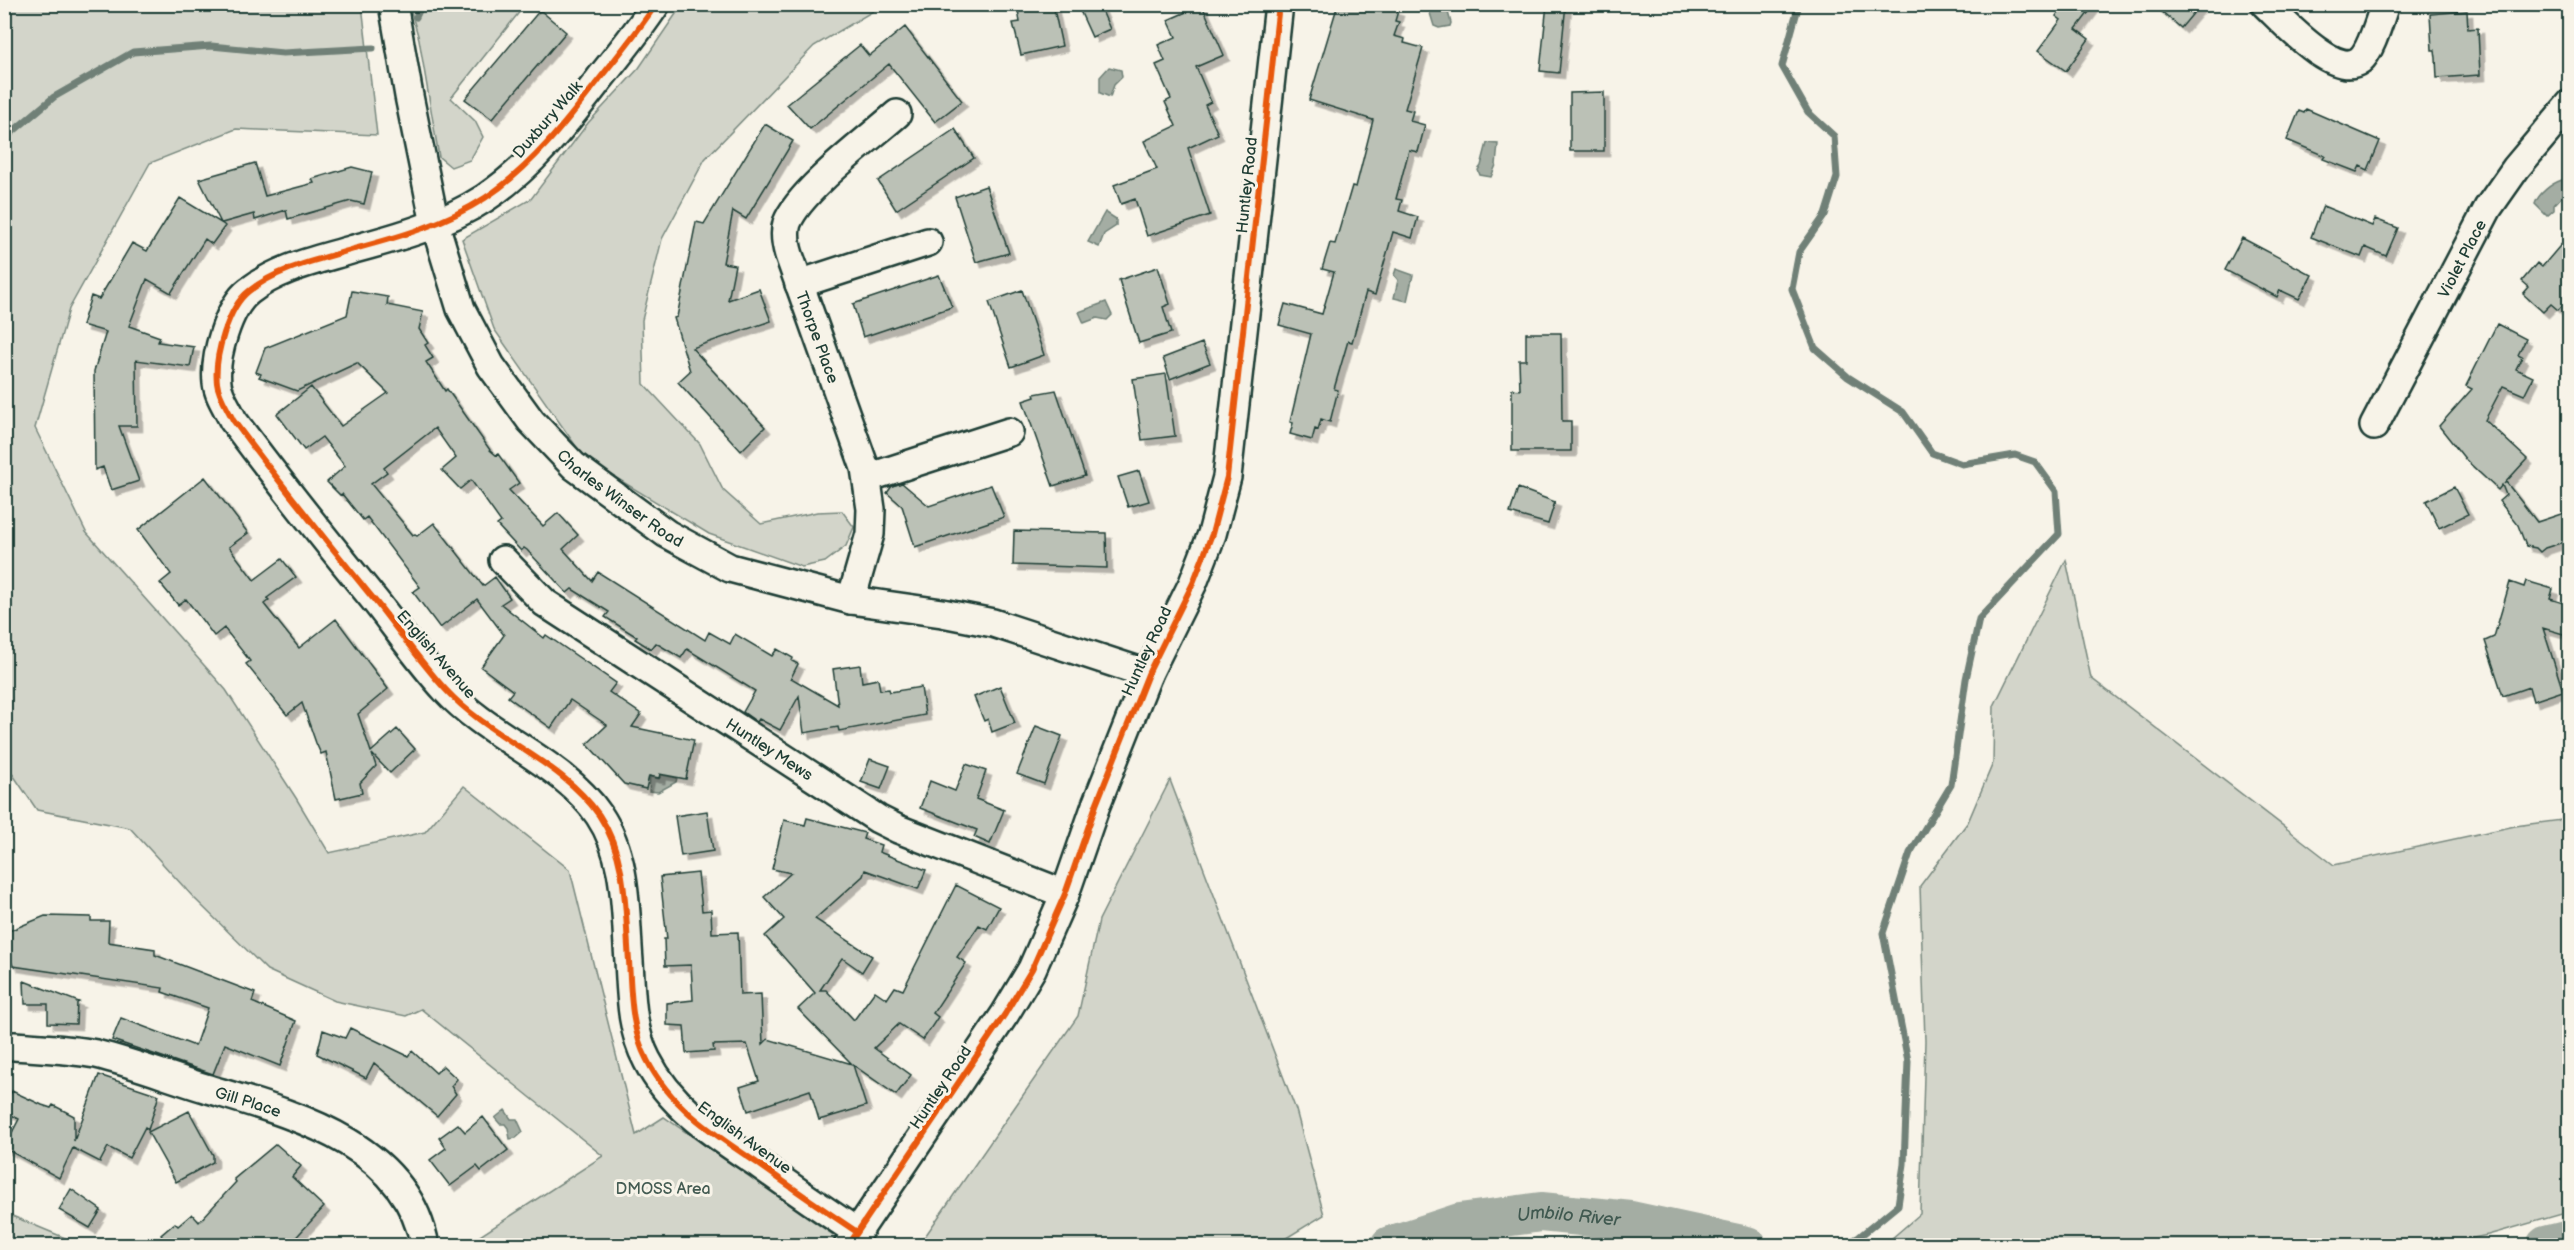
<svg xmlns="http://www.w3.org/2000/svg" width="2574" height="1250" viewBox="0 0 2574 1250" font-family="'Balsamiq Sans',sans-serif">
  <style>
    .green { fill: #d3d5ca; stroke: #79897f; stroke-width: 1.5 }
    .water { fill: #a4ada3; stroke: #6f8077; stroke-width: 1.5 }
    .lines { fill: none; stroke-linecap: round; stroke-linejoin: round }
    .stream { stroke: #6f8077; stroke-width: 7 }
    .river { stroke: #a4ada3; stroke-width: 40 }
    .building { fill: #bbc1b6; stroke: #1f3d34; stroke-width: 1.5; filter: url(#shadow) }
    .minor-casing { stroke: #1f3d34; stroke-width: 32 }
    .minor { stroke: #f7f3e8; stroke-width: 27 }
    .cycleway-casing { stroke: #f7f3e8; stroke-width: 10 }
    .cycleway { stroke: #e8590c; stroke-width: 6 }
    .labels { text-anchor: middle; stroke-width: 6; stroke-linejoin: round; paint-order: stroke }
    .street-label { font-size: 16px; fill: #1f3d34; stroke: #f7f3e8 }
    .park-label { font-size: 16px; fill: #435b52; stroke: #f7f3e8 }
    .water-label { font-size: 18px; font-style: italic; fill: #405950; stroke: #f7f3e8 }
  </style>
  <defs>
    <filter id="shadow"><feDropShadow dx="5.5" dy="5.5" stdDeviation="0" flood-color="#0004"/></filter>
  </defs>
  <rect width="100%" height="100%" fill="#f7f3e8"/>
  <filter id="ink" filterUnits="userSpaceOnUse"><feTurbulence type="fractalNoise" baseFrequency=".0167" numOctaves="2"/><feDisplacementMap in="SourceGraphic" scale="12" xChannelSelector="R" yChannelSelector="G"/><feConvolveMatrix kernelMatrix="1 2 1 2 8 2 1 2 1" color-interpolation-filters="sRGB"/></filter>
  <g filter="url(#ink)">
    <path class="green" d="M4 5H362L377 135 236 129 150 163 69 309 35 428 86 532 226 690 296 798 329 853 425 832 464 786 570 870 636 1135 664 1117 836 1237 830 1245H466L603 1156 421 1009 406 1016 335 1001 267 970 194 898 130 828 37 810 5 763Z
      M409 5H525L451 98 475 121 483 137 470 160 451 167 439 157 419 39Z
      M682 5H880L875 10 814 46 705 159 662 239 642 320 644 384 700 444 723 490 761 524 817 512 842 511 854 527 846 546 825 562 802 567 709 534 585 459 494 329 462 239 531 199 588 123 639 68Z
      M2066 560 2091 678 2334 865 2515 826 2569 819V1212L2488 1235 2434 1246 1884 1245 1920 1214 1925 1041 1920 886 1968 822 1993 763 1994 706Z
      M1170 780 1296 1110 1324 1215 1275 1245H919L1078 1016 1099 920Z
      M5 1213 82 1245H5Z"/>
    <path class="water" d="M1433 4 1446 5 1451 23 1450 26 1439 28 1434 26 1430 13Z
      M1109 67 1121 70 1122 77 1114 85 1110 97 1100 93V77Z
      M1487 143 1498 144 1496 165 1491 177 1480 175 1478 170 1481 166Z
      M2562 180 2568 190 2554 205V210L2547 216 2535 204C2538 194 2552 183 2562 180Z
      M1105 212 1116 219V226L1104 234 1099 247 1088 242Z
      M1396 269 1413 275 1407 301 1394 298 1398 280 1394 275Z
      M1106 302 1112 315 1107 320 1097 318 1084 323 1079 312Z
      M662 775 677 778 676 782 658 792 649 791 650 777 659 779Z
      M505 1110 511 1119H517L523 1132 516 1138 510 1139 508 1128 505 1124H500L495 1118Z"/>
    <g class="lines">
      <path class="stream" d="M1799 4 1782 66 1808 112 1834 136 1837 177 1825 215 1799 252 1792 289 1815 348 1848 377 1903 412 1932 453 1962 464 2015 455 2035 462 2056 491 2059 534 1979 619 1966 679 1951 785 1910 853 1883 933 1908 1061 1904 1164 1898 1205 1859 1237 1843 1246
        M416 17 422 4
        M4 139 54 97 133 52 211 46 283 53 373 48"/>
      <g class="river">
        <path id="s1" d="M1390 1246 1460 1223 1541 1212 1631 1221 1747 1246"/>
        <path d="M2546 1246 2570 1240"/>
      </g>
    </g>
    <path class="building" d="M1017 4H1053L1062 46 1021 55 1013 23 1020 22Z
      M1077 4H1099L1110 29 1092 37Z
      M1338 4H1375L1398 11 1395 21 1399 22 1394 36 1405 39 1404 43 1423 48 1405 109 1413 111 1410 121 1425 125 1418 152 1409 150 1396 199 1402 200 1399 211 1418 217 1412 238 1393 232 1375 295 1366 292 1352 342 1348 341 1334 389 1338 390 1330 422 1321 419 1318 430 1315 429 1312 440 1290 434 1293 423 1290 422 1311 334 1279 325 1285 304 1322 314 1334 272 1322 269 1330 243 1335 244 1352 186 1356 187 1373 120 1309 100Z
      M1547 4H1566L1559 73 1540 71Z
      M2064 4H2095L2076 29 2089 39 2066 71 2038 51 2061 20 2056 16Z
      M2153 4H2201L2181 28Z
      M1202 5 1224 55 1196 67 1211 102 1205 105 1218 134 1188 148 1210 215 1147 236 1135 199 1121 204 1114 185 1157 169 1144 141 1176 126 1165 102 1171 99 1156 65 1165 61 1158 45 1176 37 1168 20Z
      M540 10 566 32 492 119 465 99Z
      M2467 11 2468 29 2478 28 2480 75 2437 78 2436 58 2435 50H2432L2430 14Z
      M905 27 962 101 935 122 889 64 810 129 787 104 860 45 869 56Z
      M1604 92V151H1570V93Z
      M2306 109 2380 141 2368 170 2360 166 2357 172 2323 159 2325 156 2287 140 2299 111 2304 113Z
      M765 124 793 141 746 219 733 211 723 263 735 265 728 300 759 289 771 321 692 348 765 427 741 451 678 382 690 371 674 318 677 317 696 222 704 224Z
      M955 129 974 158 896 210 878 181Z
      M255 163 265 196 314 183 312 179 352 167 372 172 364 204 351 201 288 219 286 210 255 220 254 214 222 223 225 226 212 244 205 239 171 293 147 279 129 326 160 337 158 342 194 347 190 367 136 360 137 426H119L139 481 111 490 103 467 95 470 94 371 106 332 82 325 91 296 99 299 132 243 147 251 180 198 221 223 199 179Z
      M986 186 1009 253 976 262 955 197Z
      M2323 206 2372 226 2375 219 2398 228 2386 256 2365 247 2361 257 2311 237Z
      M2570 234V297L2558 310 2551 304 2543 312 2523 294 2529 287 2522 281 2537 263 2542 267Z
      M2242 238 2312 275 2299 299 2280 290 2277 297 2225 270Z
      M1158 267 1170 304 1163 307 1171 333 1139 343 1119 280Z
      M939 275 952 307 863 337 853 304Z
      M1022 290 1044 355 1011 367 989 302Z
      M352 291 388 297 387 305 423 312 419 329 428 343 425 345 433 358 426 362 445 391 447 389 490 450 496 455 498 454 519 483 509 490 543 526 558 513 578 535 563 549 592 581 598 572 705 640 709 632 730 644 735 634 772 656 777 649 793 658 792 661 798 664 791 678 838 705 833 669 860 665 862 682 878 679 880 690 889 689 890 692 921 687 925 715 839 731 838 727 804 733 799 696 780 730 759 719 757 722 743 712 755 691 687 649 681 658 656 643 651 649 635 639 637 637 605 617 609 612 572 589 567 593 527 550 524 548 521 551 497 525 501 522 471 480 460 489 442 470 456 458 435 428 384 468 387 472 371 484 413 535 415 534 417 536 434 523 483 586 495 577 510 598 501 604 544 638 546 635 616 683 609 692 641 714 632 727 694 740 686 779 660 774 659 778 649 776 646 789 624 784 587 744 607 725 570 700 551 728 508 697 513 691 481 667 504 635 477 599 440 628 413 592 420 587 367 517 363 520 342 494 340 495 327 482 345 466 322 437 304 450 277 414 311 387 341 426 388 393 357 363 297 391 259 377 261 374 256 372 265 348 347 315Z
      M2497 324 2526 339 2518 355 2522 357 2516 369 2533 377 2524 395 2503 386 2485 420 2527 459 2504 484 2506 482 2537 522 2570 511V540L2545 548 2540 552 2536 548 2526 546 2518 525 2499 501 2506 495 2502 485 2498 490 2466 460 2439 426 2472 389 2466 386Z
      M1526 333H1561L1562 421H1571V451H1512V389L1520 390 1519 360H1526Z
      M1202 343 1210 363 1170 379 1163 358Z
      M1166 374 1175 436 1142 440 1133 379Z
      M1056 390 1085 476 1053 486 1023 401 1035 397 1034 394Z
      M1139 471 1149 501 1128 507 1118 477Z
      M205 477 248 533 229 547 254 580 282 559 296 577 267 598 269 600 264 604 299 648 336 619 388 689 358 714 371 752 397 729 415 749 390 773 372 754 376 766 360 783 362 793 336 799 326 752 321 754 316 743 302 703 287 715 246 664 250 661 224 628 214 636 186 599 178 605 160 583 171 574 138 530Z
      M902 483 929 506 991 485 1004 517 915 547 902 506 887 493 892 486Z
      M2454 487 2468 514 2439 528 2426 501Z
      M1518 488 1555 502 1548 524 1510 513Z
      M1014 531 1106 533 1107 568 1013 565Z
      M2526 581 2553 589 2550 599 2570 605V636L2543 628 2563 691 2533 701 2529 687 2503 696 2485 641 2494 637 2510 582 2524 587Z
      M1000 686 1015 723 992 732 988 719 984 721 974 697Z
      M1036 726 1062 736 1044 784 1017 774Z
      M870 759 890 766 881 789 861 782Z
      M966 764 986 771 976 799 1004 810 990 844 974 837 977 830 920 808 930 781 955 791Z
      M707 811 713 851 681 856 675 816Z
      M807 818 865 833 863 839 881 845 879 852 926 870 918 889 865 870 863 876 815 919 872 956 862 972 842 958 820 990H826L854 1020 875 991 887 999 895 987 903 990 956 885 999 907 987 929 979 925 957 957 966 963 933 1013 938 1017 923 1040 899 1024 874 1048 911 1075 896 1095 853 1065 866 1106 819 1120 810 1090 748 1111 740 1087 759 1081 747 1044 713 1045 714 1051 686 1053 684 1026 667 1025V1003L693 1000 691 965 665 966 664 939H667L660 877 698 873 702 911 711 910 712 933 738 932 740 995 761 994 763 1044 768 1039 852 1064 798 1009 815 993 765 936 784 919 764 897 791 873 772 869 784 820 805 825Z
      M45 916 91 917V921H109L108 942 155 949V955L255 993 252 1002 296 1021 280 1066 225 1044 213 1074 112 1040 121 1018 195 1046 208 1008 162 992 163 988 13 966 4 944V933Z
      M24 981 79 1002 77 1003 76 1024 48 1023V1004H25Z
      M350 1028 408 1056 412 1051 436 1073 443 1066 457 1079 451 1086 456 1094 437 1116 374 1063 366 1078 317 1054 323 1030 345 1038Z
      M99 1075 159 1095 148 1130 145 1127 129 1158 108 1147 100 1162 73 1148 59 1178 4 1148 19 1119 4 1111V1105L12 1091 42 1105 51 1108 53 1105 74 1116V1141Z
      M189 1111 213 1155V1162L176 1182 148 1132Z
      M483 1117 508 1150 481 1171 477 1166 450 1186 430 1160 446 1148 439 1138 458 1124 465 1132Z
      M276 1144 301 1166 292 1177 324 1207 289 1245H154L163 1238 161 1235 175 1223 178 1226 192 1214 199 1222 236 1182 234 1179Z
      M71 1189 101 1210 90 1228 59 1210Z"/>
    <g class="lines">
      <g class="minor-casing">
        <g id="minor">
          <path id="s2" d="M393 4 409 96 435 224 461 309 491 366 531 421 574 466 667 534 730 568 851 600 942 613 993 623 1148 674"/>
          <path d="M656 4C639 30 620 53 601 77 567 121 532 167 485 198 445 224 399 237 354 249 318 260 280 267 249 291 228 307 214 357 217 383 218 395 228 409 233 420 279 482 327 542 376 602 399 631 421 663 446 690 491 739 562 761 599 815 628 858 625 912 629 961 631 994 631 1030 647 1060 671 1108 717 1136 760 1165 792 1188 824 1210 857 1232"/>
          <path d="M2265 4C2283 21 2335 79 2360 60 2371 51 2380 18 2385 4"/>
          <path d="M799 284 928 242"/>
          <path id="s3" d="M2374 426 2488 208 2516 168 2570 104"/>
          <path d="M867 478 1009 432"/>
          <path id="s4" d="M503 560 545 603 878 819 898 829 1065 894"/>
          <path d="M851 600 870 534 871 509 865 468 789 255C786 245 784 233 787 223 799 191 869 139 897 114"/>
          <path id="s5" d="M14 1046C41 1048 69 1049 96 1054 133 1063 169 1077 205 1088 291 1114 406 1142 425 1246"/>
          <path d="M848 1246 1005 1014 1032 969 1065 894 1096 805 1148 674 1193 583 1212 534 1227 477 1279 4"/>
        </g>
      </g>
      <use href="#minor" class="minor"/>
      <g class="cycleway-casing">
        <path id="cycleway" d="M656 4C639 30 620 53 601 77 567 121 532 167 485 198 445 224 399 237 354 249 318 260 280 267 249 291 228 307 214 357 217 383 218 395 228 409 233 420 279 482 327 542 376 602 399 631 421 663 446 690 491 739 562 761 599 815 628 858 625 912 629 961 631 994 631 1030 647 1060 671 1108 717 1136 760 1165 792 1188 824 1210 857 1232
          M848 1246 1005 1014 1032 969 1065 894 1096 805 1148 674 1193 583 1212 534 1227 477 1279 4"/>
      </g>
      <use href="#cycleway" class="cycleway"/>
    </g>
  </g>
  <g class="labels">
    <g class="street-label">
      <text transform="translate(547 119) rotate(-49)" y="6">Duxbury Walk</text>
      <text transform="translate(1246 185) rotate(-84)" y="6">Huntley Road</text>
      <text dy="6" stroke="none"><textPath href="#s3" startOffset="189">Violet Place</textPath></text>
      <text transform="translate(818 337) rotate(70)" y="6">Thorpe Place</text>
      <text dy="6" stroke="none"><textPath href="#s2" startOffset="564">Charles Winser Road</textPath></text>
      <text transform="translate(1146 651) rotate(-65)" y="6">Huntley Road</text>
      <text transform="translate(437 654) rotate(49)" y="6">English Avenue</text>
      <text dy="6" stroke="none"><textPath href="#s4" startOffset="328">Huntley Mews</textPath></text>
      <text transform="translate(940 1087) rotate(-56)" y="6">Huntley Road</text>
      <text dy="6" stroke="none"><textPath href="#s5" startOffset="242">Gill Place</textPath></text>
      <text transform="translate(745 1137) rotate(36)" y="6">English Avenue</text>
    </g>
    <g class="park-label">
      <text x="663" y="1194">DMOSS Area</text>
    </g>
    <g class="water-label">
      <text dy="6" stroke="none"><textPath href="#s1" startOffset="183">Umbilo River</textPath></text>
    </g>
  </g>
  <rect width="2574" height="1250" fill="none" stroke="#f7f3e8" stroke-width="24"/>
  <rect x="12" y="12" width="2550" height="1226" fill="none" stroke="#1f3d34" stroke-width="2" filter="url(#ink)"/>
</svg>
